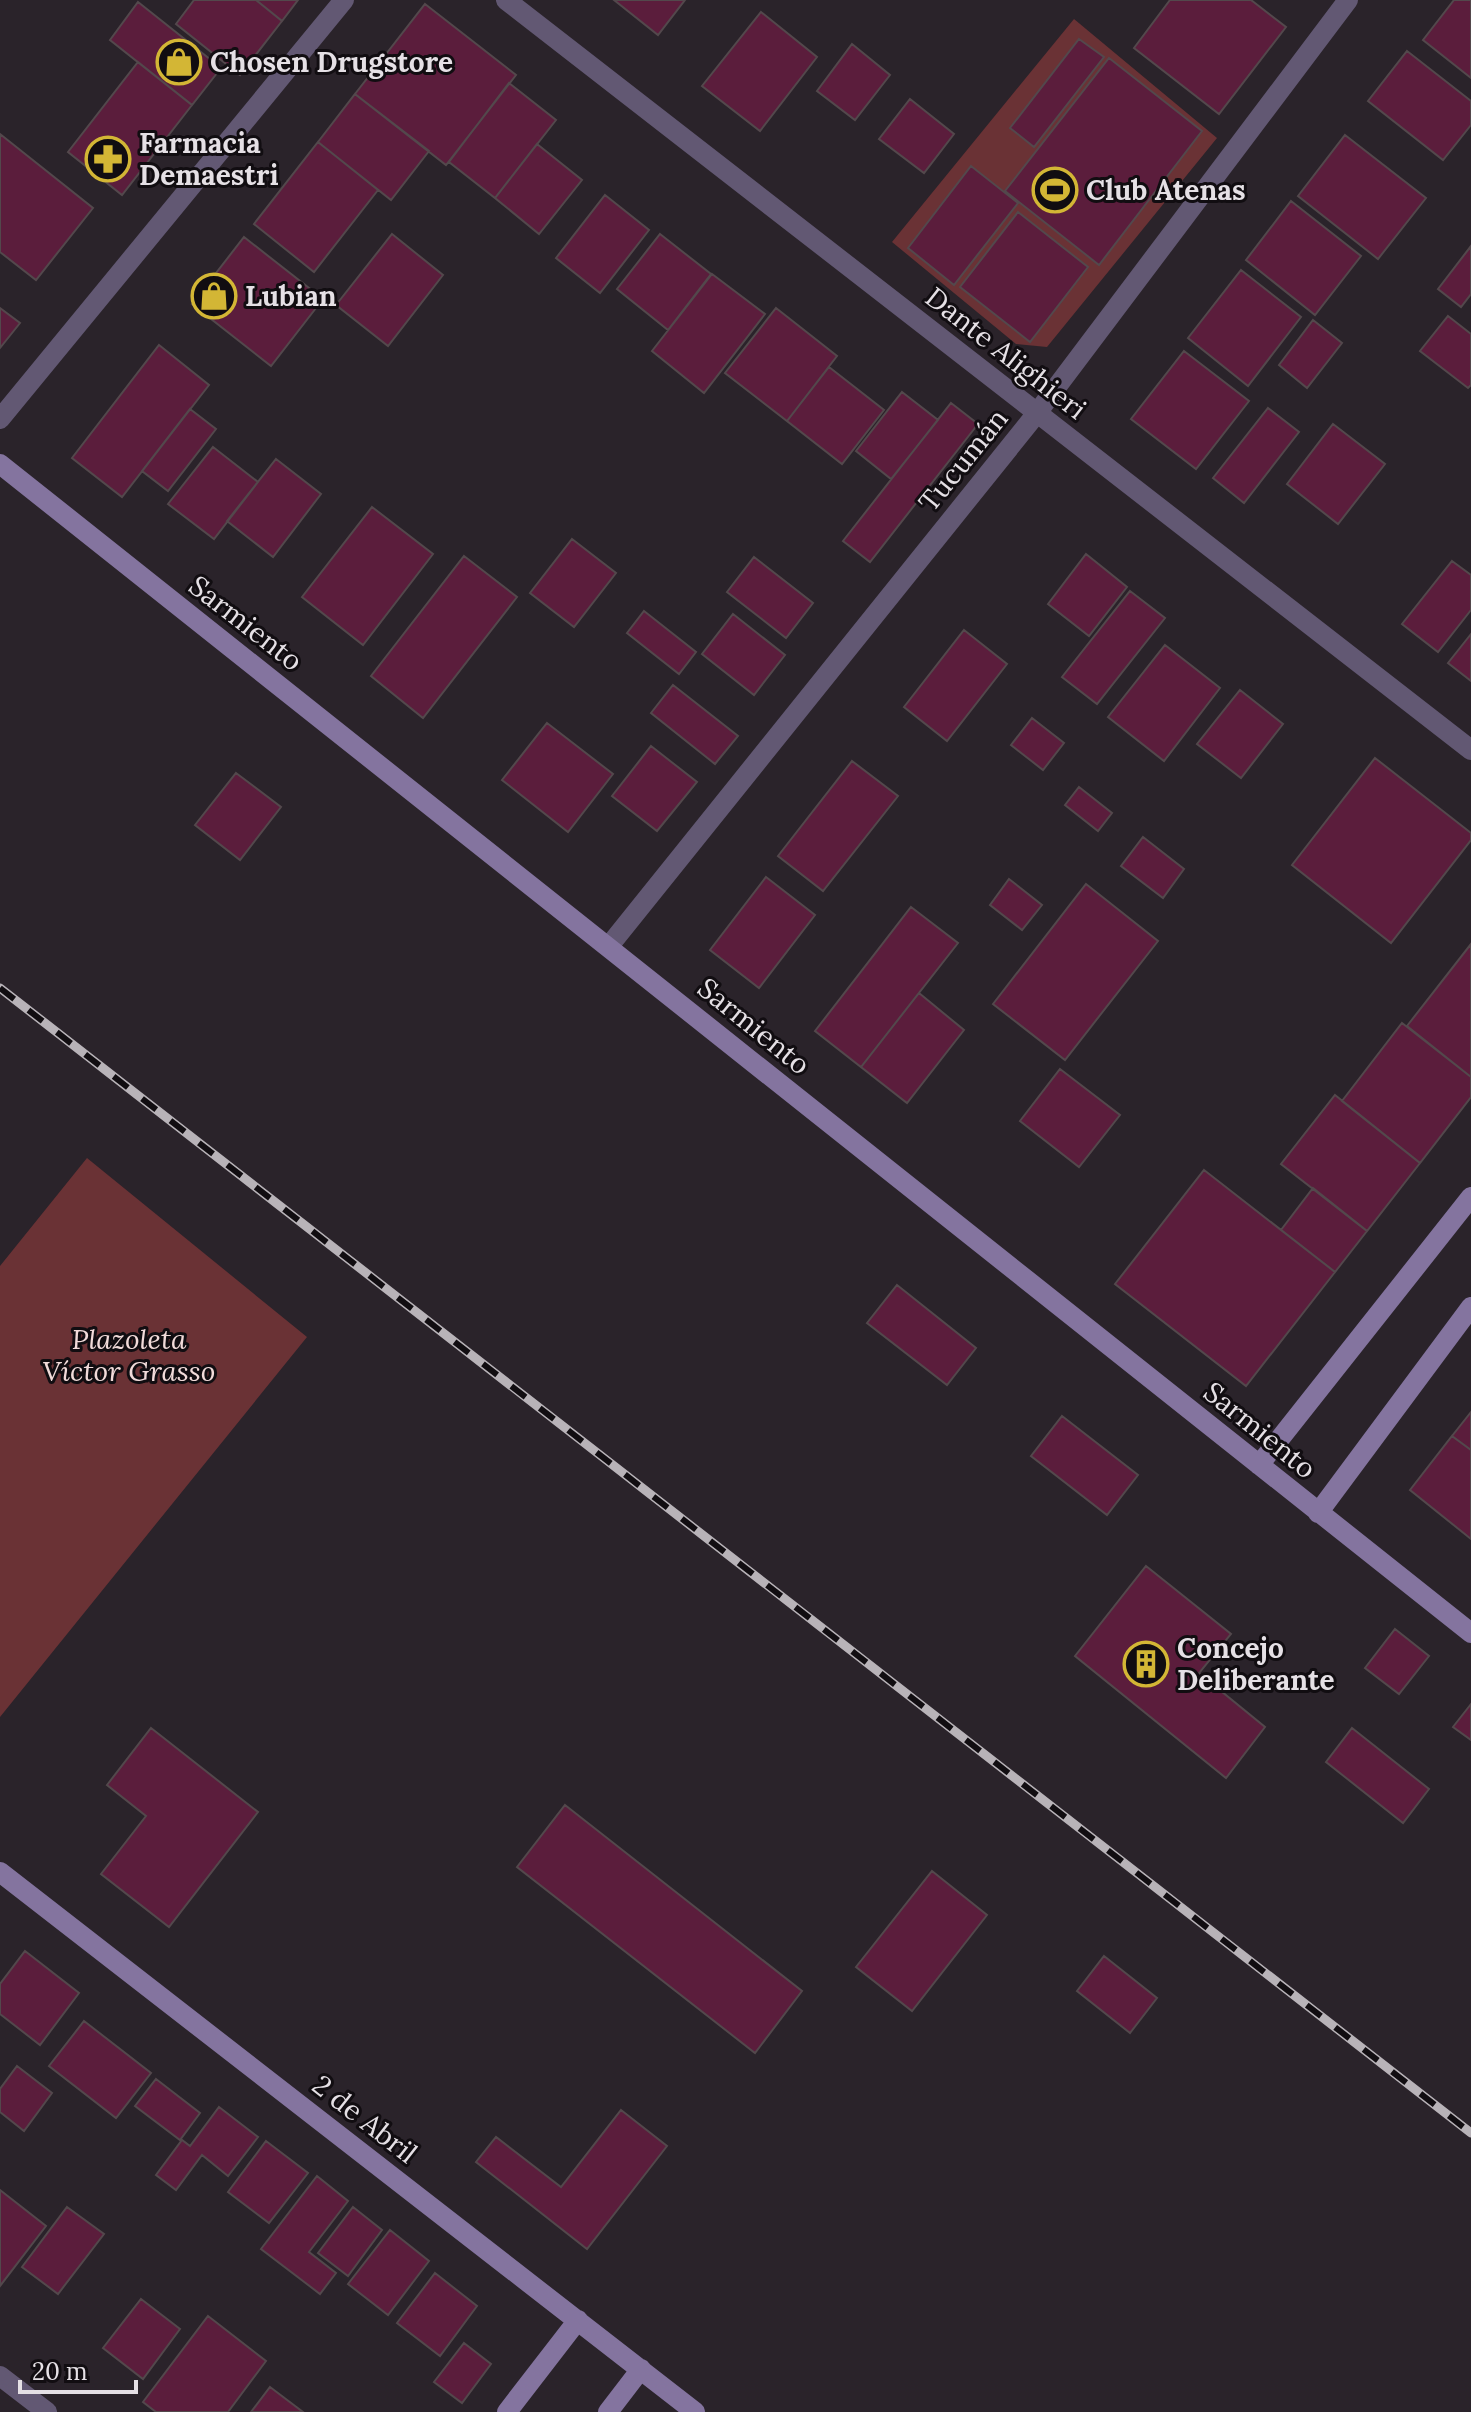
<svg xmlns="http://www.w3.org/2000/svg" width="1471" height="2412" viewBox="0 0 1471 2412" font-family="Lora,serif">
  <style>
    .green { fill: #6a3235 }
    .building { fill: #5b1d3c; stroke: #53484c; stroke-width: 2 }
    .lines { fill: none; stroke-linecap: round; stroke-linejoin: round }
    .street { stroke: #625873; stroke-width: 20 }
    .secondary { stroke: #84749f; stroke-width: 20 }
    .rail-casing { stroke: #b8b3b8; stroke-width: 9 }
    .rail { stroke: #110d11; stroke-width: 6; stroke-dasharray: 18; stroke-linecap: butt }
    .labels { text-anchor: middle; stroke-width: 6; stroke-linejoin: round; paint-order: stroke }
    .poi-label { font-size: 28px; font-weight: bold; fill: #e5e0e5; stroke: #110d11; text-anchor: start }
    .street-label { font-size: 28px; fill: #e5e0e5; stroke: #110d11 }
    .park-label { font-size: 28px; font-style: italic; fill: #f2dbda; stroke: #110d11 }
  </style>
  <rect width="100%" height="100%" fill="#2a232a"/>
  <path class="green" d="M1074 19 1217 138 1047 347 1016 344 892 242Z
    M87 1158 307 1337 0 1717V1266Z"/>
  <path class="building" d="M194 0H256L282 21 240 75 176 24Z
    M256 0H298L282 21Z
    M614 0H685L658 35Z
    M1170 0H1251L1286 27 1219 114 1134 48Z
    M1454 0H1471V78L1423 40Z
    M138 2 221 68 192 105 110 40Z
    M425 4 516 75 446 165 355 94Z
    M761 12 817 57 760 131 702 86Z
    M1079 39 1104 57 1034 147 1010 128Z
    M852 44 890 75 855 120 817 91Z
    M1407 51 1471 101V125L1443 160 1368 101Z
    M1109 58 1202 131 1099 265 1005 191Z
    M138 62 192 105 122 195 68 152Z
    M509 83 556 120 495 198 449 162Z
    M355 94 429 151 391 200 318 142Z
    M910 99 954 134 924 173 879 139Z
    M0 134 93 208 36 280 0 252Z
    M1345 135 1426 198 1378 259 1298 196Z
    M318 142 378 190 314 272 254 224Z
    M537 144 582 180 539 234 495 198Z
    M971 166 1018 203 954 285 908 248Z
    M605 195 649 230 600 293 556 258Z
    M1291 201 1361 256 1315 315 1246 260Z
    M1018 212 1088 267 1030 342 960 287Z
    M392 234 443 275 388 346 336 305Z
    M660 234 711 274 668 330 617 289Z
    M244 237 323 299 271 366 192 304Z
    M1471 246V294L1461 307 1438 289Z
    M1241 270 1301 317 1248 386 1188 338Z
    M712 274 765 314 704 393 652 351Z
    M0 308 20 323 0 348Z
    M776 308 837 356 787 421 725 373Z
    M1448 316 1471 334V385L1468 388 1420 351Z
    M1313 320 1342 343 1307 388 1279 365Z
    M159 345 209 385 122 497 72 458Z
    M1184 351 1249 401 1196 469 1131 419Z
    M829 367 884 410 842 464 787 421Z
    M902 392 938 420 891 479 856 451Z
    M951 403 978 424 870 562 843 541Z
    M1268 408 1299 432 1244 503 1213 478Z
    M190 409 216 429 168 491 142 471Z
    M1333 424 1385 464 1338 524 1287 484Z
    M213 447 258 482 214 539 168 504Z
    M276 459 321 494 273 557 227 521Z
    M372 507 433 554 363 645 302 597Z
    M572 539 616 573 574 627 530 593Z
    M1086 554 1127 587 1089 636 1048 604Z
    M464 556 517 597 423 718 371 676Z
    M754 557 813 603 786 638 727 592Z
    M1452 561 1471 575V610L1438 652 1402 624Z
    M1130 591 1165 618 1097 704 1062 677Z
    M644 611 696 652 679 674 627 633Z
    M733 614 785 655 754 695 702 654Z
    M964 630 1007 664 947 741 904 707Z
    M1471 634V681L1448 663Z
    M1165 645 1220 688 1164 761 1108 717Z
    M673 685 738 736 715 764 651 713Z
    M1240 690 1283 724 1241 778 1197 744Z
    M1032 718 1064 743 1043 770 1011 745Z
    M547 723 613 774 568 832 502 780Z
    M651 746 697 782 657 831 612 796Z
    M1375 758 1471 833V840L1391 943 1292 865Z
    M852 761 898 796 823 891 778 856Z
    M236 773 281 807 240 860 195 825Z
    M1079 787 1112 813 1098 831 1065 805Z
    M1143 837 1184 869 1163 898 1121 866Z
    M766 877 815 915 759 988 710 950Z
    M1009 879 1042 905 1022 930 990 905Z
    M1086 884 1158 941 1065 1060 993 1004Z
    M911 907 958 943 861 1067 815 1031Z
    M1471 944V1077L1407 1026Z
    M919 993 964 1030 907 1103 861 1067Z
    M1402 1023 1471 1077V1097L1420 1163 1342 1101Z
    M1060 1069 1120 1115 1079 1167 1020 1121Z
    M1335 1095 1420 1163 1367 1231 1281 1164Z
    M1204 1170 1335 1272 1246 1386 1115 1284Z
    M1313 1188 1367 1231 1335 1272 1281 1230Z
    M897 1285 976 1348 947 1385 867 1323Z
    M1471 1412V1450L1452 1436Z
    M1062 1416 1138 1475 1107 1515 1031 1456Z
    M1452 1436 1471 1450V1539L1410 1490Z
    M1146 1566 1231 1634 1199 1673 1265 1727 1226 1778 1075 1656Z
    M1395 1629 1429 1656 1399 1694 1365 1668Z
    M1471 1704V1740L1453 1727Z
    M151 1728 258 1812 169 1927 101 1874 146 1816 107 1785Z
    M1352 1728 1429 1789 1403 1823 1326 1762Z
    M565 1805 802 1991 755 2053 517 1867Z
    M932 1871 987 1915 912 2011 856 1967Z
    M25 1951 79 1993 40 2045 0 2014V1984Z
    M1104 1956 1157 1998 1130 2033 1077 1991Z
    M84 2021 151 2073 116 2118 49 2066Z
    M17 2066 52 2093 24 2131 0 2112V2089Z
    M156 2079 200 2113 180 2140 135 2106Z
    M219 2107 258 2137 228 2176 202 2155 176 2190 156 2175 182 2140 190 2146Z
    M621 2110 667 2146 587 2249 476 2162 496 2137 561 2187Z
    M266 2141 308 2173 269 2223 228 2192Z
    M317 2176 348 2201 309 2252 336 2273 320 2294 261 2249Z
    M0 2190 46 2226 0 2286Z
    M67 2207 104 2234 58 2294 22 2267Z
    M353 2207 382 2230 348 2276 318 2253Z
    M390 2230 429 2261 388 2315 348 2284Z
    M435 2273 477 2306 440 2356 397 2323Z
    M141 2299 180 2329 143 2379 103 2348Z
    M208 2316 266 2361 228 2412H156L143 2402Z
    M464 2343 491 2364 462 2403 434 2382Z
    M270 2387 303 2412H251Z"/>
  <g class="lines">
    <path class="street" d="M506 0 1471 750
      M0 419 344 0
      M609 946 1037 413 1348 0
      M0 2376 47 2412"/>
    <path class="secondary" d="M0 464 1471 1633
      M1259 1465 1471 1197
      M1318 1513 1471 1307
      M0 1872 695 2412
      M507 2412 578 2320
      M608 2412 641 2369"/>
    <g class="rail-casing">
      <path id="rail" d="M0 988 1471 2133"/>
    </g>
    <use href="#rail" class="rail"/>
  </g>
  <defs>
    <g id="shop-ring" transform="scale(2.3)"><circle r="9.5" fill="#110d11" stroke="#d3b635" stroke-width="1.5"/><path d="M-5-2.5h2.3a2.7 3.5 0 0 1 5.4 0H5L5.5 6h-11ZM-1.5-2.5h3a1.5 2.3 0 0 0-3 0Z" fill="#d3b635"/></g>
    <g id="pharmacy-ring" transform="scale(2.3)"><circle r="9.5" fill="#110d11" stroke="#d3b635" stroke-width="1.5"/><path d="M-2-6h4v4h4v4h-4v4h-4v-4h-4v-4h4Z" fill="#d3b635"/></g>
    <g id="stadium-ring" transform="scale(2.3)"><circle r="9.5" fill="#110d11" stroke="#d3b635" stroke-width="1.5"/><path d="M0-5a6.5 5 0 1 0 0 10a6.5 5 0 1 0 0-10ZM-3.5-1.8h7v3.6h-7Z" fill="#d3b635"/></g>
    <g id="building-ring" transform="scale(2.3)"><circle r="9.5" fill="#110d11" stroke="#d3b635" stroke-width="1.5"/><path d="M-4-6H4V6H1V3H-1V6H-4ZM-2.5-4.3h1.7v1.8h-1.7ZM.8-4.3h1.7v1.8H.8ZM-2.5-1h1.7V.8h-1.7ZM.8-1h1.7V.8H.8Z" fill="#d3b635"/></g>
  </defs>
  <g fill-rule="evenodd">
    <use href="#shop-ring" x="179" y="62"/>
    <use href="#pharmacy-ring" x="108" y="159"/>
    <use href="#stadium-ring" x="1055" y="190"/>
    <use href="#shop-ring" x="214" y="296"/>
    <use href="#building-ring" x="1146" y="1664"/>
  </g>
  <g class="labels">
    <g class="poi-label">
      <text x="210" y="72">Chosen Drugstore</text>
      <text x="139" y="153">Farmacia<tspan x="139" dy="32">Demaestri</tspan></text>
      <text x="1086" y="200">Club Atenas</text>
      <text x="245" y="306">Lubian</text>
      <text x="1177" y="1658">Concejo<tspan x="1177" dy="32">Deliberante</tspan></text>
    </g>
    <g class="street-label">
      <text transform="translate(1006 353) rotate(38)" y="10">Dante Alighieri</text>
      <text transform="translate(963 460) rotate(-51)" y="10">Tucumán</text>
      <text transform="translate(246 623) rotate(38)" y="10">Sarmiento</text>
      <text transform="translate(754 1026) rotate(39)" y="10">Sarmiento</text>
      <text transform="translate(1260 1430) rotate(39)" y="10">Sarmiento</text>
      <text transform="translate(365 2119) rotate(38)" y="10">2 de Abril</text>
    </g>
    <g class="park-label">
      <text x="129" y="1349">Plazoleta<tspan x="129" dy="32">Víctor Grasso</tspan></text>
    </g>
  </g>
  <path d="M20 2380v12h116v-12" fill="none" stroke="#e5e0e5" stroke-width="4"/>
  <text x="32" y="2380" font-size="24" fill="#e5e0e5" stroke="#110d11" stroke-width="6" paint-order="stroke">20 m</text>
</svg>
